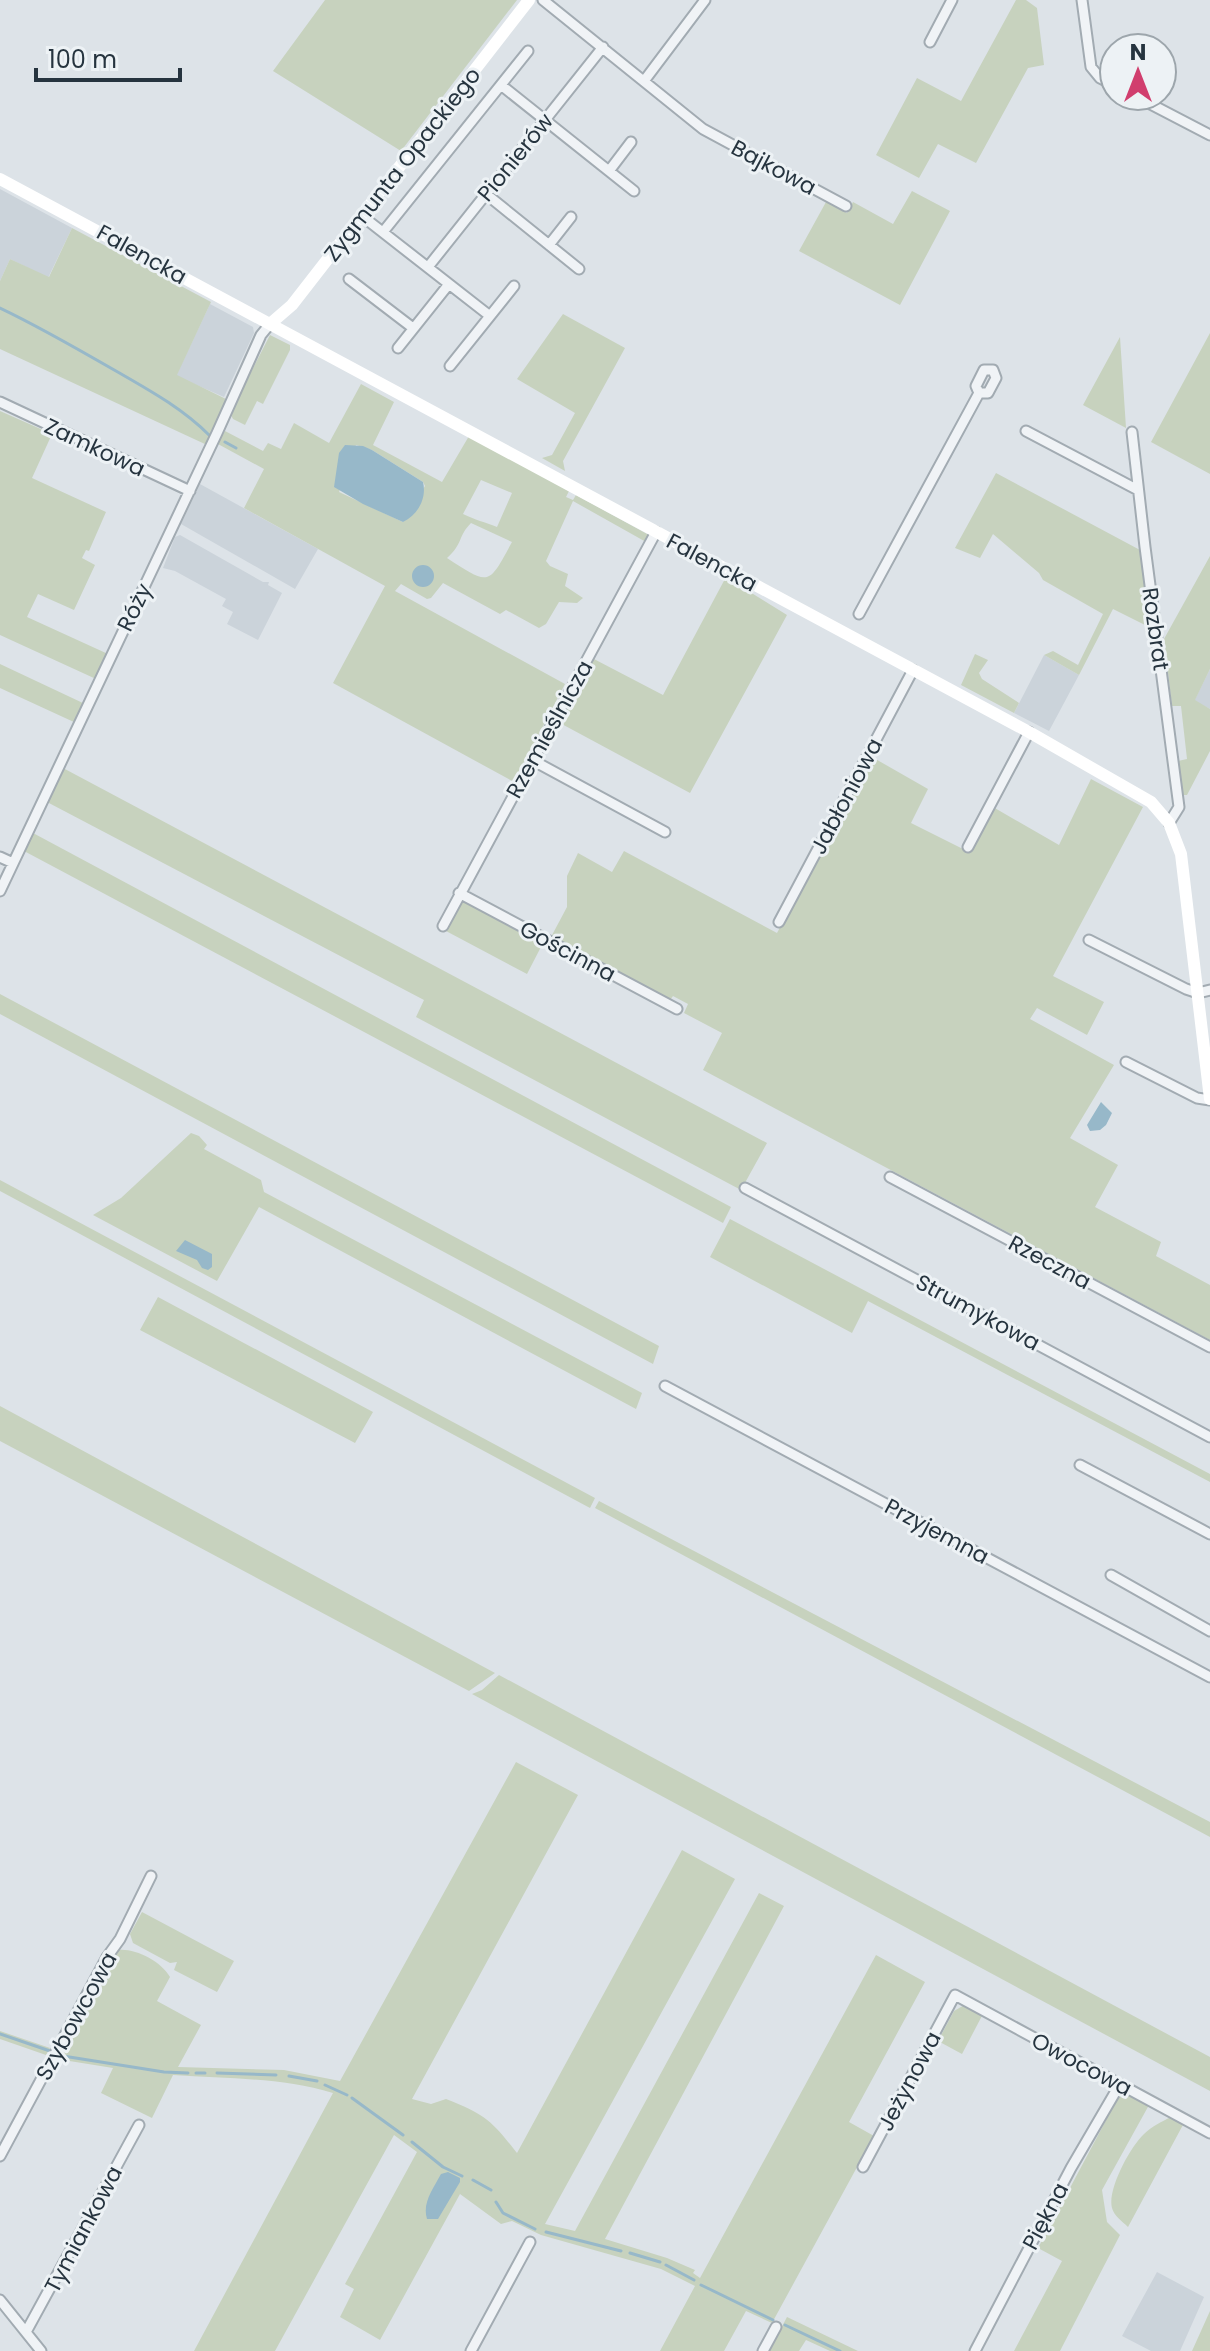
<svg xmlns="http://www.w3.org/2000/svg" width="1210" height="2351" viewBox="0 0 1210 2351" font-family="Poppins,sans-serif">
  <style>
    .built { fill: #cbd3da }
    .green { fill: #c7d2be; fill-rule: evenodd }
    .water { fill: #97b8c9 }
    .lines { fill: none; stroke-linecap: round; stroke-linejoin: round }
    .stream { stroke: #97b8c9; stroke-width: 3 }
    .street-casing { stroke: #a2abb2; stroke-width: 13 }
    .street { stroke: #f0f3f6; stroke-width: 9 }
    .secondary { stroke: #fff; stroke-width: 12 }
    .labels { text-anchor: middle; stroke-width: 6; stroke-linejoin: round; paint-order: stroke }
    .street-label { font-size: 22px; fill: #26343f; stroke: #edf2f5 }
  </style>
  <rect width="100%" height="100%" fill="#dde3e8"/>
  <path class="built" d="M0 189 72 228 48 278 10 259 0 281Z
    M210 304 253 327 254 333 224 397 176 376Z
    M200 484 318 549 295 589 181 524Z
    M180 535 263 582H269L268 585 282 593 258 640 227 624 233 612 222 606 226 599 175 571 163 568 175 537Z
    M1044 655 1079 675 1049 731 1014 713Z
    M1210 669V709L1194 701Z
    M1157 2272 1204 2297 1180 2351H1151L1122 2336Z"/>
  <path class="green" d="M325 0H517L401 151 273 71Z
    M1016 0H1026L1037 8 1044 65 1028 68 976 163 938 144 919 178 876 155 917 78 961 101Z
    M912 191 950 211 900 305 799 251 826 202 847 213 853 202 893 224Z
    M72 228 211 302 177 375 228 400 207 445 0 349V281L10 259 49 277Z
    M563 314 625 348 563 461 565 471 542 458 552 455 575 413 517 379Z
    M1210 333V474L1151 442Z
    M270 335 290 345V350L263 404 257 401 245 425 233 419 230 413Z
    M1120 337 1126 428 1083 405Z
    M361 384 394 402 373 445 442 482 469 436 569 491 566 497 573 500 576 495 649 535 646 542 573 501 546 561 550 566 568 574 565 586 583 598 577 603 559 602 546 624 539 628 506 610 500 614 443 583 431 598 427 599 401 584 395 591 565 684 514 782 333 683 385 586 244 508 264 469 218 444 225 431 263 451 268 443 281 449 294 423 329 443ZM356 445 372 450 423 482 425 486 403 522 339 492ZM481 480 512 493 497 527C485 522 475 520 463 514ZM471 523 512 542C488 586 490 586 447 558 463 544 458 536 471 523Z
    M0 411 52 434 32 478 106 512 89 551 86 550 82 558 95 565 74 610 38 594 27 617 108 654 96 679 0 635Z
    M996 473 1140 550 1150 624 1147 626 1113 609 1079 675 1044 655 1053 651 1078 665 1103 614 1043 580 1039 573 993 534 980 558 955 548Z
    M1210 556V669L1195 700 1210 709V751L1187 795H1182L1178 761 1187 759 1181 706H1172L1164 639Z
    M726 577 787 615 690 793 558 722 592 658 663 695Z
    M975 654 988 660 979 673 982 679 1019 703 1014 713 961 685Z
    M0 664 85 704 76 723 0 688Z
    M872 757 928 789 911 823 969 852 993 807 1059 845 1091 779 1143 807 1053 976 1104 1002 1087 1035 1037 1008 1030 1019 1114 1065 1070 1138 1118 1165 1095 1207 1161 1242 1156 1256 1210 1285V1340L703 1070 722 1033 684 1013 688 1004 673 996 670 1000 551 937 567 907V876L578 853 612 872 624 851 777 933Z
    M63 768 767 1143 741 1190 416 1017 424 1000 47 802Z
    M33 833 731 1207 723 1223 24 851Z
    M462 900 543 943 527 974 446 931Z
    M0 994 659 1346 653 1364 0 1014Z
    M191 1133 199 1136 207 1145 204 1149 261 1180 264 1192 642 1393 636 1409 259 1207 217 1281 93 1215 121 1198Z
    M0 1180 595 1498 590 1508 0 1191Z
    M730 1219 1210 1474V1482L868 1301 852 1333 710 1257Z
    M158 1297 373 1412 355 1443 140 1330Z
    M0 1406 495 1673 469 1691 0 1441Z
    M599 1501 1210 1822V1837L595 1508Z
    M499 1675 1210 2057V2091L472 1694 482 1690Z
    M516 1762 578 1795 412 2099 431 2104 446 2099C486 2115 491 2120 517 2153L682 1850 735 1879 545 2224 575 2231 759 1893 784 1906 605 2239 667 2258 695 2270 693 2273 700 2278 876 1955 925 1982 849 2122 874 2136 772 2323 746 2311 724 2351H660L695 2286 661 2269 541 2235 512 2221 501 2224 460 2194 380 2340 340 2317 354 2289 345 2284 417 2152 394 2135 275 2351H194L333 2093C281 2077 227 2079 173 2075L152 2118 101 2093 113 2068 57 2059 111 1958 118 1950C135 1948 161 1961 170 1977L157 2001 201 2025 178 2067 284 2070 340 2081Z
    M142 1912 234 1961 217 1992 174 1970 177 1962 170 1963 133 1943 130 1934Z
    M966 2004 984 2012 962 2054 938 2041 954 2011Z
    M0 2031 50 2048 46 2055 0 2039Z
    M1125 2092 1149 2105 1102 2190 1107 2222 1120 2235 1060 2351H1014L1062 2261 1038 2248 1120 2094Z
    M1171 2117 1184 2123 1128 2227C1122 2221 1114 2216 1112 2208 1107 2190 1130 2147 1144 2134 1152 2126 1161 2122 1171 2117Z
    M1210 2311V2351H1192Z
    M787 2317 858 2351H830L806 2340 799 2351H769Z"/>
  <path class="water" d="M345 445 363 446 372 450 423 482C427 498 418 515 403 522L363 504 334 487 339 453Z
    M412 576a11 11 0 1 1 22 0a11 11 0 1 1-22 0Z
    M1101 1102 1112 1113 1106 1125 1100 1130 1090 1131 1087 1125Z
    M185 1240 212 1254V1267L208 1270 202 1268 197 1260 176 1251Z
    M448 2172 460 2178V2182L438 2219H427C422 2203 433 2189 441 2174Z"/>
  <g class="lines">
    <path class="stream" d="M0 308C40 327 78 349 116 371 149 390 182 408 209 435
      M225 442 236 448
      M0 2034 50 2051
      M63 2056 164 2072 188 2073
      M196 2073H205
      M217 2073 276 2075
      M289 2076 317 2081
      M325 2085 347 2095
      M352 2098 403 2135
      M412 2142 443 2167 462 2176
      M473 2180 491 2190
      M496 2202 503 2213 535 2229
      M546 2232 621 2251
      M630 2253 660 2262
      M666 2265 694 2280
      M701 2285 773 2320
      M785 2325 840 2351"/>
    <g class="street-casing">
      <path id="street" d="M543 0 703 129 846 206
        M1082 0 1091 67 1100 78 1114 85
        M930 42 952 0
        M644 81 705 0
        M501 85 634 191
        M1135 96 1210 135
        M609 171 631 142
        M486 194 579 269
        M362 216 490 316
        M383 232 528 51
        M549 245 571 217
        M428 267 603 47
        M349 279 413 328
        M398 348 449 284
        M450 366 514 286
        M0 402 190 491
        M1026 431 1138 490
        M1132 432 1145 547 1179 807 1169 823
        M859 614 979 393 976 386 984 370H993L996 378 988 393H979
        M532 760 665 832
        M968 847 1029 732
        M0 857 13 863
        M0 891 217 433 261 335 270 324
        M459 893 677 1009
        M779 922 913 670
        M443 926 656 532
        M1089 940 1186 989 1198 993 1210 990
        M1126 1062 1197 1098 1210 1100
        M890 1177 1210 1347
        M745 1188 1210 1437
        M665 1386 1210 1677
        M1080 1465 1210 1534
        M1111 1575 1210 1631
        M0 2156 107 1957 120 1939 151 1876
        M863 2167 955 1995 1210 2133
        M0 2300 41 2351
        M26 2332 139 2125
        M471 2351 530 2242
        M763 2351 776 2327
        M975 2351 1071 2168 1120 2084"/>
    </g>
    <use href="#street" class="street"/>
    <path class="secondary" d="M0 179 1029 732 1151 802 1169 823 1181 854 1210 1099
      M270 324 292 305 529 0"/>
  </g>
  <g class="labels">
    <g class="street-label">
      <text transform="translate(515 157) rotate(-51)" y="8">Pionierów</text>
      <text transform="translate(402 164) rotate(-52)" y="8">Zygmunta Opackiego</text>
      <text transform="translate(774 167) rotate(28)" y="8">Bajkowa</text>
      <text transform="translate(142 254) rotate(29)" y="8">Falencka</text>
      <text transform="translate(95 447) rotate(25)" y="8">Zamkowa</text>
      <text transform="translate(712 562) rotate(28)" y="8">Falencka</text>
      <text transform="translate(134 607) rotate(-64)" y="8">Róży</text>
      <text transform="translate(1156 629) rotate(82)" y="8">Rozbrat</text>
      <text transform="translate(549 729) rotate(-61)" y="8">Rzemieślnicza</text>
      <text transform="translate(846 796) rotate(-62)" y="8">Jabłoniowa</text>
      <text transform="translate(568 951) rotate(28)" y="8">Gościnna</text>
      <text transform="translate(1050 1262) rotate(28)" y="8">Rzeczna</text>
      <text transform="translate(978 1312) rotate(28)" y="8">Strumykowa</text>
      <text transform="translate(937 1531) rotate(28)" y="8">Przyjemna</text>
      <text transform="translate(76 2016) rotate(-61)" y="8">Szybowcowa</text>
      <text transform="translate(1082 2064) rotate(28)" y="8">Owocowa</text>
      <text transform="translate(909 2081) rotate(-62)" y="8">Jeżynowa</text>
      <text transform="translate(1045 2216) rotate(-62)" y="8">Piękna</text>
      <text transform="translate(83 2229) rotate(-62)" y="8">Tymiankowa</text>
    </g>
  </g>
  <g transform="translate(1138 72)"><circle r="38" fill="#edf2f5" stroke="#9da6ac" stroke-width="2"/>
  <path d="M0-6L14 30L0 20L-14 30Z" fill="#d13e6e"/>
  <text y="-12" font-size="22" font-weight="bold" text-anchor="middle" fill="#26343f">N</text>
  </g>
  <path d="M36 68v12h144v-12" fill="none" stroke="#26343f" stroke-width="4"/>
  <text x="48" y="68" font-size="24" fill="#26343f" stroke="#edf2f5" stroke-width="6" paint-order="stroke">100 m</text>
</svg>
